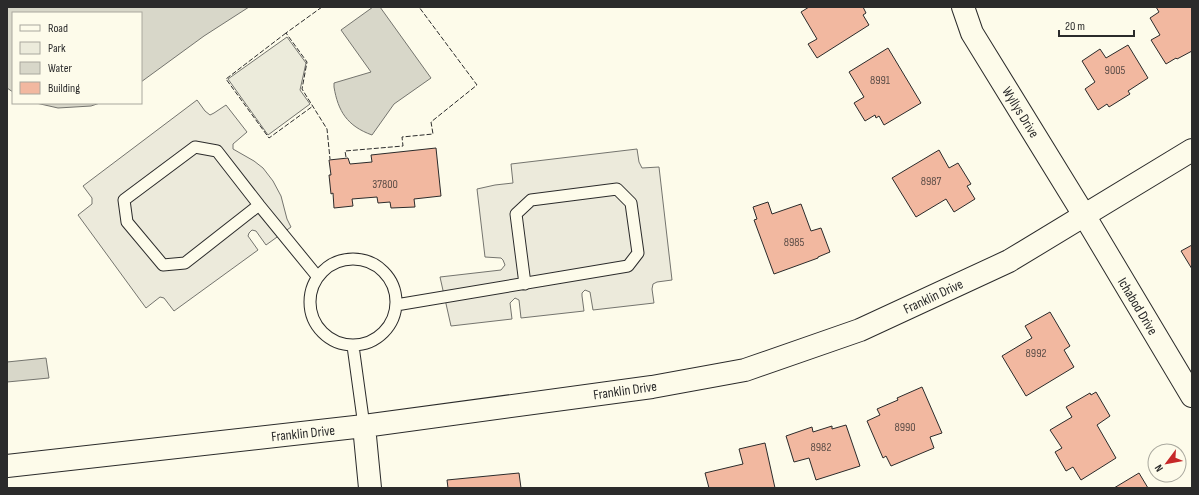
<svg xmlns="http://www.w3.org/2000/svg" width="1199" height="495" viewBox="0 0 1199 495" font-family="'Sofia Sans Condensed',sans-serif">
  <style>
    .green { fill: #ecebdb; stroke: #74746e }
    .parking { fill: #eceadb; stroke: #74746e }
    .water { fill: #d8d7c9; stroke: #74746e }
    .building { fill: #f2b8a0; stroke: #2b2b2b }
    .lines { fill: none; stroke-linecap: round; stroke-linejoin: round }
    .service-casing { stroke: #2b2b2b; stroke-width: 13 }
    .minor-casing { stroke: #2b2b2b; stroke-width: 24 }
    .service { stroke: #fdfbea; stroke-width: 11 }
    .minor { stroke: #fdfbea; stroke-width: 22 }
    .fence { stroke: #2b2b2b; stroke-width: 1; stroke-dasharray: 5 2; stroke-linecap: butt }
    .labels { text-anchor: middle; stroke-width: 3; stroke-linejoin: round; paint-order: stroke }
    .number-label { font-size: 12px; fill: #5d4e48 }
    .street-label { font-size: 14px; fill: #2b2b2b; stroke: #fdfbea }
  </style>
  <rect width="100%" height="100%" fill="#fdfbea"/>
  <path class="green" d="M287 37 306 63 300 90 310 104 268 135 228 79Z"/>
  <path class="parking" d="M197 100 205 111 210 115 214 113 226 105 247 132 233 144V149L254 161 263 168 273 181 281 196 287 219 291 227 266 245 256 231 252 230 249 233 248 236 258 250 174 311 164 298 160 297 146 308 78 215 92 204V198L83 186Z
    M637 149 639 162 642 168 659 167 672 280 657 282 653 284 652 289 654 303 593 310 590 292 585 290 582 293V296L584 311 521 318 519 300 515 298 510 303 512 319 451 326 440 277 501 270 505 265 503 260 501 258 485 257 477 189 495 185 513 183 511 164Z"/>
  <path class="water" d="M7 7H249L204 36 141 82V13H13V92L7 88Z
    M373 7H380L431 78 394 104 372 135C347 126 338 111 334 87V83L371 72 341 30Z
    M36 103H100L91 106 58 108Z
    M46 358 49 378 7 382V362Z"/>
  <path class="building" d="M809 7H863L866 13 863 15 869 25 817 58 808 44 817 39 801 12Z
    M1156 7H1192V51L1177 59 1176 58 1166 64 1151 40 1160 35 1150 18 1159 12Z
    M1128 45 1148 78 1128 91 1130 94 1109 107 1107 104 1098 110 1085 89 1095 82 1082 61 1100 49 1106 58Z
    M888 48 921 103 884 125 879 116 876 118 875 115 865 121 854 103 864 97 849 72Z
    M436 148 441 196 414 199 415 207 391 208 390 202 378 203 377 197 352 199 353 206 334 208 333 193 331 194 329 175H331L329 160 348 158 350 164 372 162 371 155Z
    M939 150 949 168 958 163 971 184 967 186 975 199 954 212 946 199 916 217 892 178Z
    M768 202 772 214 801 204 811 231 821 228 830 252 818 257V258L774 274 754 220 757 219 753 207Z
    M1192 245V269L1181 251Z
    M1050 312 1070 346 1064 350 1074 367 1026 396 1002 356 1032 338 1025 326Z
    M922 387 942 433 930 437 934 448 891 466 886 456 883 458 867 421 880 415 877 409 898 400 897 398Z
    M1096 392 1110 416 1097 425 1116 458 1081 480 1073 467 1066 471 1055 452 1062 448 1050 430 1072 417 1066 407 1090 393 1091 395Z
    M846 425 860 466 816 480 809 458 794 462 786 436 812 427 813 432 832 426V429Z
    M765 443 775 488H709L705 473 743 464 739 449Z
    M519 473 521 488H448L447 480Z
    M1139 473 1148 488H1114Z"/>
  <g class="lines">
    <g class="service-casing">
      <path id="service" d="M259 205 185 263 163 265 127 222 124 200 195 147 217 151 259 205 317 276
        M310 302a43 43 0 1 1 86 0a43 43 0 1 1-86 0Z
        M396 305 628 266 638 253 631 203 617 189 531 200 516 214 525 284
        M353 346 364 426"/>
    </g>
    <g class="minor-casing">
      <path id="minor" d="M963 7 972 33 1084 215 1192 396
        M364 426 370 488
        M7 466 364 426 652 387 745 370 860 330 1009 261 1192 150"/>
    </g>
    <use href="#service" class="service"/>
    <use href="#minor" class="minor"/>
    <path class="fence" d="M322 7 286 33 307 62 302 89 327 129 330 159
      M286 33 226 79 269 138 313 106
      M346 157 345 151 403 146 402 137 433 134 431 122 477 85 419 7"/>
  </g>
  <g class="labels">
    <g class="number-label">
      <text x="1115" y="74">9005</text>
      <text x="880" y="84">8991</text>
      <text x="931" y="185">8987</text>
      <text x="385" y="188">37800</text>
      <text x="794" y="246">8985</text>
      <text x="1036" y="357">8992</text>
      <text x="905" y="431">8990</text>
      <text x="821" y="451">8982</text>
    </g>
    <g class="street-label">
      <text transform="translate(1021 112) rotate(58)" y="5">Wyllys Drive</text>
      <text transform="translate(933 296) rotate(-25)" y="5">Franklin Drive</text>
      <text transform="translate(1138 306) rotate(59)" y="5">Ichabod Drive</text>
      <text transform="translate(625 390) rotate(-8)" y="5">Franklin Drive</text>
      <text transform="translate(303 433) rotate(-6)" y="5">Franklin Drive</text>
    </g>
  </g>
  <rect width="1199" height="495" fill="none" stroke="#2b2b2b" stroke-width="16"/>
  <rect x="12" y="12" width="130" height="92" fill="#fdfbea" stroke="#a9a89e"/>
  <rect x="20" y="25" width="20" height="6" fill="#fdfbea" stroke="#a9a89e"/>
  <text x="48" y="32" font-size="12" fill="#2b2b2b">Road</text>
  <rect x="20" y="42" width="20" height="12" fill="#ecebdb" stroke="#a9a89e"/>
  <text x="48" y="52" font-size="12" fill="#2b2b2b">Park</text>
  <rect x="20" y="62" width="20" height="12" fill="#d8d7c9" stroke="#a9a89e"/>
  <text x="48" y="72" font-size="12" fill="#2b2b2b">Water</text>
  <rect x="20" y="82" width="20" height="12" fill="#f2b8a0" stroke="#a9a89e"/>
  <text x="48" y="92" font-size="12" fill="#2b2b2b">Building</text>
  <g transform="translate(1167 463) rotate(238)"><circle r="19" fill="#fdfbea" stroke="#a9a89e"/>
  <path d="M0-3L7 15L0 10L-7 15Z" fill="#c62828"/>
  <text y="-6" font-size="11" font-weight="bold" text-anchor="middle" fill="#2b2b2b">N</text>
  </g>
  <path d="M1059 30v6h75v-6" fill="none" stroke="#2b2b2b" stroke-width="2"/>
  <text x="1065" y="30" font-size="12" fill="#2b2b2b" stroke="#fdfbea" stroke-width="3" paint-order="stroke">20 m</text>
</svg>
